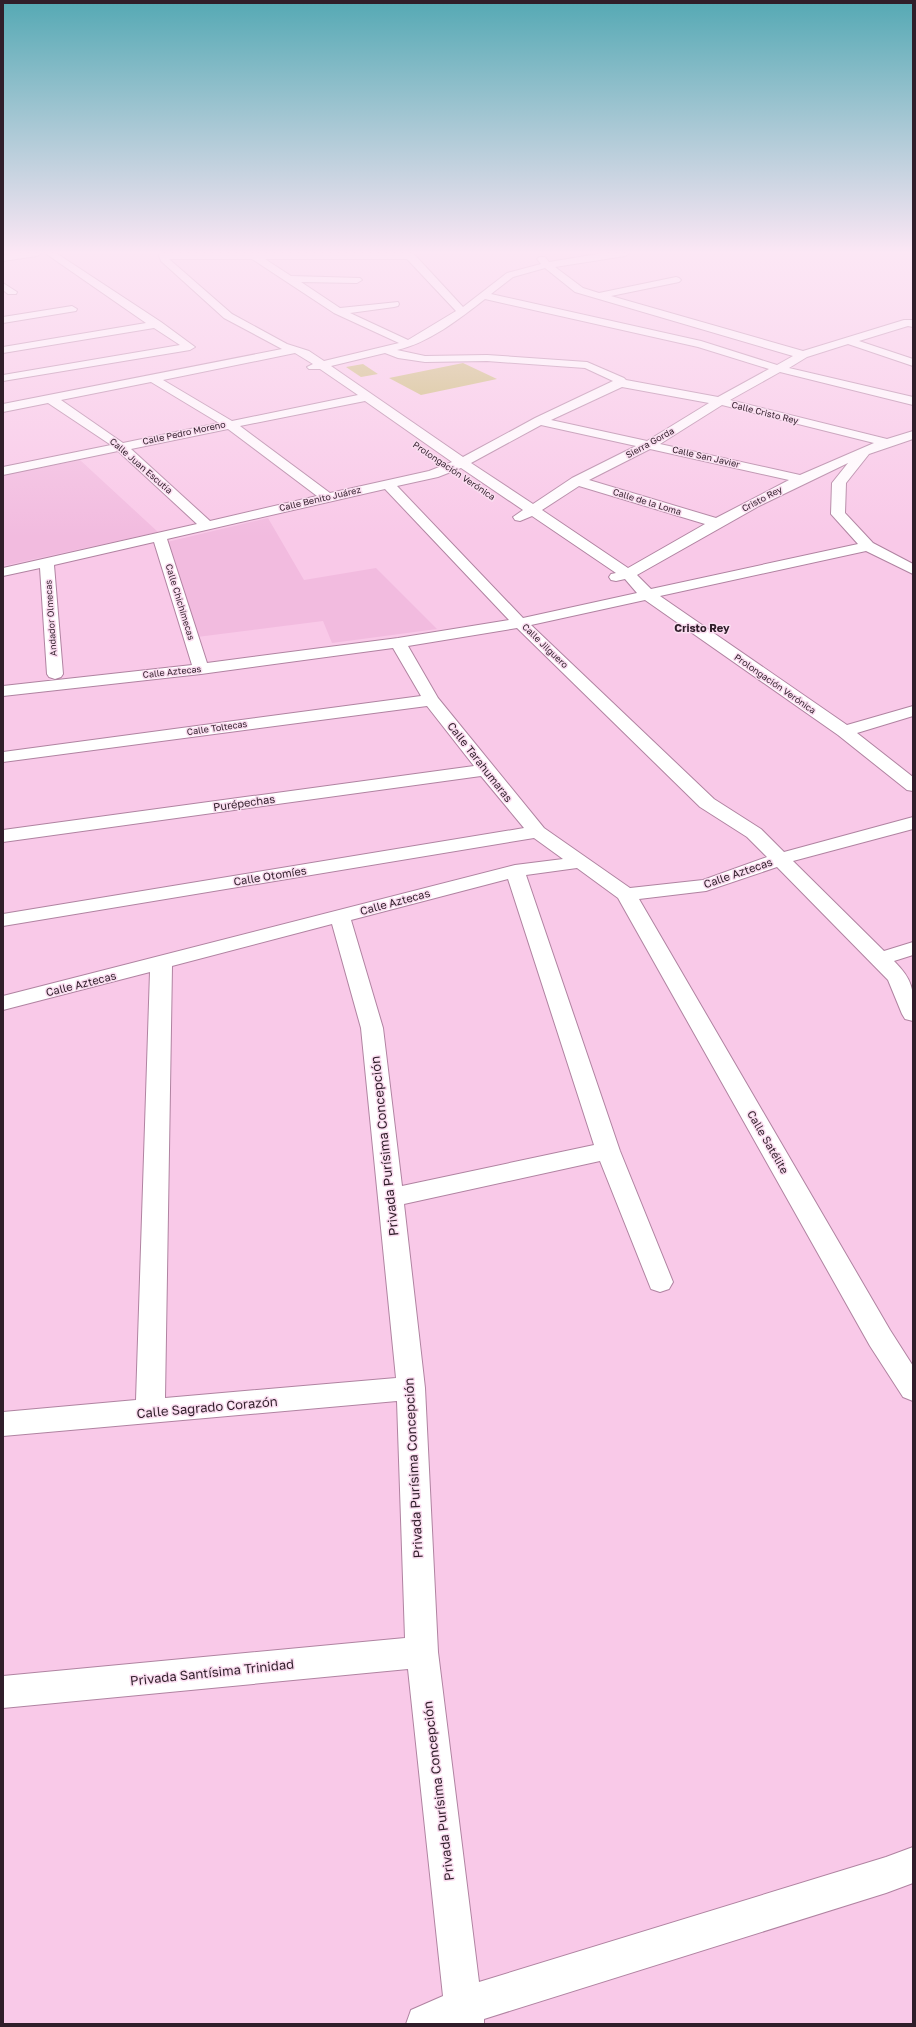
<svg xmlns="http://www.w3.org/2000/svg" width="916" height="2027" viewBox="0 0 916 2027" font-family="'Golos Text',sans-serif">
  <style>
    .built { fill: #f2bbdf }
    .green { fill: #c6b86c }
    .lines { fill: none; stroke-linecap: round; stroke-linejoin: round }
    .minor-casing { stroke: #b083a1; stroke-width: 2 }
    .minor { fill: #fff; fill-rule: evenodd }
    .labels { text-anchor: middle; stroke-width: 3; stroke-linejoin: round; paint-order: stroke }
    .far-street-label { font-size: 9px; fill: #301e2a; stroke: #faddf0 }
    .far-quarter-label { font-size: 11px; font-weight: bold; fill: #301e2a; stroke: #faddf0 }
    .street-label { font-size: 11px; fill: #301e2a; stroke: #faddf0 }
    .near-street-label { font-size: 13px; fill: #301e2a; stroke: #faddf0 }
  </style>
  <rect width="100%" height="100%" fill="#f9c9e8"/>
  <path class="built" d="M80 460 158 532 3 566V475Z
    M268 518 304 580 376 568 437 629 332 643 323 621 197 637 167 542Z"/>
  <path class="green" d="M463 363 497 379 421 395 389 378Z
    M363 364 378 374 361 377 346 367Z"/>
  <g class="lines">
    <g class="minor-casing">
      <path id="minor" d="M15 253H41L37 256 3 261V255Z
        M45 253H56L161 322 195 347 190 350 3 381V375L180 345 154 328 3 353V347L146 323Z
        M161 253H413L463 307 507 273 541 264 537 259 539 257H545L549 262 604 253H629L625 256 555 267 583 288 599 293 676 277 679 278 681 280 679 282 611 296 803 351 904 320H913V327L908 326 859 341 913 359V366L848 344 807 357 789 368 913 397V405L780 372 730 400 887 439 913 431V439L869 454 846 483 845 513 873 543 913 564V574L866 551 660 596 847 725 913 706V716L857 733 913 777V791L907 790 838 735 645 600 531 625 714 799 761 829 784 852 913 817V829L793 861 884 951 913 942V955L894 961C916 983 913 992 913 1021L905 1019 902 1014 888 980 777 867 706 891 639 899 890 1330 913 1366V1401L903 1397 870 1346 618 898 577 868 526 875 620 1151 673 1282 669 1289 660 1292 651 1289 600 1161 404 1204 425 1388 438 1652 479 1982 886 1857 913 1847V1883L886 1893 484 2019V2024H406L411 2010 443 1996 408 1669 3 1708V1676L405 1638 397 1401 3 1436V1412L136 1400 150 972 3 1010V996L515 865 563 859 534 838 3 926V914L524 828 481 776 3 842V830L474 766 427 706 3 762V752L421 696 393 648 201 674 3 696V686L192 665 154 542 54 565 63 674 61 677 55 679 49 677 47 674 40 568 3 576V568L197 524 118 451 3 475V467L111 445 48 403 3 412V404L282 349 224 318 161 261 159 256ZM169 259H252L334 313 399 343 324 361 309 351 287 344 232 314ZM265 259H407L456 311 408 340 350 313 394 307 398 306 399 304 398 302 340 308 301 282 357 283 362 280 360 278 291 276ZM545 268 575 292 793 356 777 365 701 341 491 294 513 277ZM485 299 698 347 769 369 718 397 626 380 624 378 587 362 487 355 425 356 397 350C429 343 459 319 485 299ZM295 353 313 364 307 367 309 369H320L358 395 232 421 163 380ZM385 353 398 358 425 362 487 361 585 368 613 381 535 418 463 457 331 366ZM151 382 219 423 123 443 61 400ZM622 387 709 403 647 441 551 420ZM365 401 452 462 429 471 330 493 240 426ZM722 405 874 443 800 475 660 444ZM541 425 636 446 572 478 533 504 471 463ZM228 429 317 496 210 521 131 449ZM650 449 789 480 716 518 589 480ZM848 463 832 483 831 514 858 544 651 589 637 575 759 506ZM461 468 523 510 513 517 515 520 520 521 532 516 616 573 611 574 609 577 611 580 616 581 625 579 637 593 523 618 397 486 438 477ZM579 486 705 524 628 568 542 510ZM385 489 509 620 398 638 207 663 167 539ZM517 628 700 807 747 837 767 857 703 880 630 888 544 828 438 698 408 646ZM508 879 594 1145 402 1186 383 1028 351 920ZM332 924 361 1028 396 1378 165 1398 172 966Z
        M3 283 17 292 16 294H8L3 290Z
        M72 306 77 309 76 311 3 323V317Z"/>
    </g>
    <use href="#minor" class="minor"/>
  </g>
  <linearGradient id="sky" x2="0" y2="1"><stop stop-color="#55a9b4"/><stop offset="0.47" stop-color="#fce7f5"/><stop offset="1" stop-color="#fce7f5" stop-opacity="0"/></linearGradient>
  <rect width="916" height="537" fill="url(#sky)"/>
  <g class="labels">
    <g class="far-street-label">
      <text transform="translate(765 413) rotate(14)" y="3">Calle Cristo Rey</text>
      <text transform="translate(184 433) rotate(-12)" y="3">Calle Pedro Moreno</text>
      <text transform="translate(650 443) rotate(-29)" y="3">Sierra Gorda</text>
      <text transform="translate(706 457) rotate(13)" y="3">Calle San Javier</text>
      <text transform="translate(141 466) rotate(41)" y="3">Calle Juan Escutia</text>
      <text transform="translate(454 471) rotate(34)" y="3">Prolongación Verónica</text>
      <text transform="translate(320 499) rotate(-13)" y="3">Calle Benito Juárez</text>
      <text transform="translate(762 499) rotate(-28)" y="3">Cristo Rey</text>
      <text transform="translate(647 502) rotate(17)" y="3">Calle de la Loma</text>
      <text transform="translate(180 602) rotate(73)" y="3">Calle Chichimecas</text>
      <text transform="translate(51 618) rotate(-94)" y="3">Andador Olmecas</text>
      <text transform="translate(545 646) rotate(44)" y="3">Calle Jilguero</text>
      <text transform="translate(172 672) rotate(-6)" y="3">Calle Aztecas</text>
      <text transform="translate(775 684) rotate(35)" y="3">Prolongación Verónica</text>
      <text transform="translate(217 728) rotate(-8)" y="3">Calle Toltecas</text>
    </g>
    <g class="far-quarter-label">
      <text x="702" y="632">Cristo Rey</text>
    </g>
    <g class="street-label">
      <text transform="translate(480 762) rotate(52)" y="4">Calle Tarahumaras</text>
      <text transform="translate(244 803) rotate(-8)" y="4">Purépechas</text>
      <text transform="translate(738 873) rotate(-19)" y="4">Calle Aztecas</text>
      <text transform="translate(270 876) rotate(-9)" y="4">Calle Otomíes</text>
      <text transform="translate(395 902) rotate(-15)" y="4">Calle Aztecas</text>
      <text transform="translate(81 984) rotate(-14)" y="4">Calle Aztecas</text>
      <text transform="translate(768 1142) rotate(60)" y="4">Calle Satélite</text>
    </g>
    <g class="near-street-label">
      <text transform="translate(384 1146) rotate(-96)" y="5">Privada Purísima Concepción</text>
      <text transform="translate(207 1407) rotate(-5)" y="5">Calle Sagrado Corazón</text>
      <text transform="translate(413 1468) rotate(-93)" y="5">Privada Purísima Concepción</text>
      <text transform="translate(212 1672) rotate(-6)" y="5">Privada Santísima Trinidad</text>
      <text transform="translate(438 1791) rotate(-97)" y="5">Privada Purísima Concepción</text>
    </g>
  </g>
  <rect width="916" height="2027" fill="none" stroke="#301e2a" stroke-width="8"/>
</svg>
